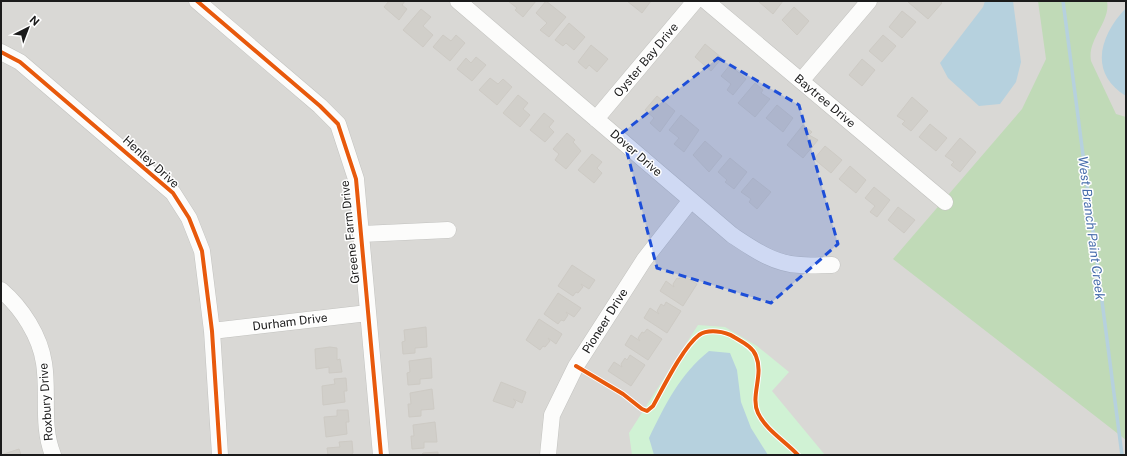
<svg xmlns="http://www.w3.org/2000/svg" width="1127" height="456" viewBox="0 0 1127 456" font-family="'Public Sans',sans-serif">
  <style>
    .residential { fill: #d9d8d5 }
    .forest { fill: #c0dab7 }
    .park { fill: #d0f2d4 }
    .water { fill: #b6d1de }
    .lines { fill: none; stroke-linecap: round; stroke-linejoin: round }
    .stream { stroke: #b6d1de; stroke-width: 3.5 }
    .building { fill: #d1cfca; stroke: #cdcac4 }
    .minor-casing { stroke: #c2c2bf; stroke-width: 17 }
    .minor { stroke: #fcfcfb; stroke-width: 16 }
    .cycleway-casing { stroke: #fff; stroke-width: 6 }
    .cycleway { stroke: #e8590c; stroke-width: 4 }
    .marked { fill: #1d4ed8; fill-opacity: 0.2; stroke: #1d4ed8; stroke-width: 3; stroke-dasharray: 8 5; stroke-linejoin: round }
    .labels { text-anchor: middle; stroke-width: 3; stroke-linejoin: round; paint-order: stroke }
    .street-label { font-size: 12px; fill: #1b1b1b; stroke: #fff }
    .water-label { font-size: 13px; font-style: italic; fill: #466cab; stroke: #fff }
  </style>
  <rect width="100%" height="100%" fill="#eae9e3"/>
  <path class="residential" d="M1 1H1126V455H1Z"/>
  <path class="forest" d="M1038 1H1107C1111 22 1087 39 1091 61L1116 114 1126 117V440L893 259 1022 109 1046 59Z"/>
  <path class="park" d="M698 325 725 327 757 346 789 372 772 391 825 455H632L629 433Z"/>
  <path class="water" d="M985 1H1013L1021 62 1016 82 1000 104 979 106 948 78 940 63 983 7Z
    M1126 8V96C1088 73 1100 35 1126 8Z
    M709 351 730 353 737 370 741 402 751 428 768 455H654L649 438C665 405 680 374 709 351Z"/>
  <g class="lines">
    <path class="stream" d="M1063 1 1122 455"/>
  </g>
  <path class="building" d="M389 1H405L402 5 407 9 399 20 384 7Z
    M508 1H536L523 17 515 10 517 8Z
    M546 1 566 17 549 37 540 30 547 23 536 13Z
    M627 1H651L642 13Z
    M758 1H783L773 14Z
    M940 1 942 3 928 19 908 2Z
    M794 7 809 21 797 35 782 20Z
    M421 9 431 17 423 26 433 35 423 47 403 30Z
    M902 11 916 22 902 38 889 27Z
    M569 23 585 37 574 50 566 43 563 46 555 40Z
    M443 35 451 41 456 35 465 43 450 61 433 47Z
    M883 35 896 46 882 62 869 51Z
    M705 44 722 58 711 71 695 57Z
    M591 45 608 59 597 72 589 65 586 69 578 62Z
    M476 57 486 65 472 81 457 69 466 58 471 63Z
    M862 59 875 70 862 86 849 75Z
    M730 65 746 79 733 95 727 90 731 84 721 76Z
    M490 78 498 84 503 79 512 87 497 105 479 90Z
    M755 83 763 90 761 93 770 99 755 117 738 103Z
    M518 95 528 103 523 109 530 115 520 127 503 113Z
    M657 96 675 111 660 132 650 123 654 118 645 110Z
    M912 97 928 111 911 131 902 124 905 121 897 116Z
    M777 105 793 118 783 132 766 118Z
    M544 113 554 121 549 127 554 132 545 142 530 130Z
    M681 115 699 130 684 152 674 144 679 138 669 130Z
    M930 124 947 138 936 151 919 137Z
    M803 125 812 132 809 135 818 140 803 158 787 145Z
    M567 133 575 140 573 142 581 151 566 169 555 160 559 154 553 149Z
    M960 138 976 152 960 172 951 165 954 162 945 156Z
    M705 141 722 156 709 172 693 155Z
    M825 146 842 160 831 173 814 159Z
    M592 154 602 162 597 168 602 173 594 183 578 170Z
    M730 158 747 172 734 189 725 182 727 180 718 172Z
    M850 166 866 180 856 193 839 179Z
    M753 178 771 192 757 209 749 202 751 199 741 192Z
    M874 187 890 200 877 217 870 212 875 206 865 198Z
    M898 207 915 220 904 233 888 220Z
    M572 265 595 280 589 289 581 284 583 287 578 293 576 292 573 296 558 286Z
    M682 275 697 284 683 306 660 291 666 281 674 287 673 284 677 278 679 279Z
    M558 293 581 308 574 317 566 312 568 315 564 321 561 320 558 324 544 314Z
    M666 302 681 311 667 333 644 318 650 308 659 314 657 311 661 304 664 306Z
    M539 319 562 334 556 344 548 338 550 341 545 347 543 346 540 350 526 340Z
    M426 327 427 347 415 348V353L403 354 402 342 405 341 404 330Z
    M647 329 662 339 648 360 625 345 631 335 640 341 638 338 642 332 644 333Z
    M330 347 337 348V360L340 359 342 372 329 373V367L316 369 315 349Z
    M630 355 645 365 631 386 608 371 614 362 622 367 621 364 625 358 627 360Z
    M431 358 432 378 420 379V384L408 385 407 373 410 372 409 361Z
    M346 378 347 391H344L345 402 323 405 322 386 335 384 334 379Z
    M501 382 526 392 522 403 513 399 516 402 513 408 493 401Z
    M432 389 434 409 421 410V416L409 417 408 404H411L410 393Z
    M337 410H348L349 422H346L347 434 326 437 324 417 337 416Z
    M435 422 437 442H424V448L412 449 411 436H414L413 425Z
    M352 441 353 453 350 455H328L327 448 340 447 339 442Z
    M19 449 21 455H1Z
    M438 452V455H421L423 453Z"/>
  <g class="lines">
    <g class="minor-casing">
      <path id="minor" d="M197 1 320 106 338 124 356 179 381 455
        M458 1 732 235C753 249 774 264 800 265 810 266 821 265 832 265
        M706 1 945 202
        M1 52 20 62 173 193 189 218 202 251 212 331 220 455
        M801 81 869 1
        M596 119 695 1
        M362 234 448 230
        M1 290C22 308 40 336 44 363 49 394 41 425 53 455
        M212 331 368 313
        M548 455 552 415 576 366 644 260 691 200"/>
    </g>
    <use href="#minor" class="minor"/>
    <g class="cycleway-casing">
      <path id="cycleway" d="M197 1 320 106 338 124 356 179 381 455
        M1 52 20 62 173 193 189 218 202 251 212 331 220 455
        M576 366 623 394 642 409 647 411 653 406C663 388 683 347 699 335 708 329 725 331 734 337 742 342 753 347 756 356 764 375 750 396 758 413 766 430 785 441 798 455"/>
    </g>
    <use href="#cycleway" class="cycleway"/>
  </g>
  <path class="marked" d="M718 58 799 105 838 244 771 303 657 268 622 133Z"/>
  <g class="labels">
    <g class="street-label">
      <text transform="translate(646 60) rotate(-50)" y="4">Oyster Bay Drive</text>
      <text transform="translate(825 101) rotate(40)" y="4">Baytree Drive</text>
      <text transform="translate(636 153) rotate(41)" y="4">Dover Drive</text>
      <text transform="translate(151 162) rotate(42)" y="4">Henley Drive</text>
      <text transform="translate(350 232) rotate(-96)" y="4">Greene Farm Drive</text>
      <text transform="translate(605 321) rotate(-58)" y="4">Pioneer Drive</text>
      <text transform="translate(290 322) rotate(-7)" y="4">Durham Drive</text>
      <text transform="translate(46 402) rotate(-94)" y="4">Roxbury Drive</text>
    </g>
    <g class="water-label">
      <text transform="translate(1092 228) rotate(83)" y="5">West Branch Paint Creek</text>
    </g>
  </g>
  <rect width="1127" height="456" fill="none" stroke="#1b1b1b" stroke-width="4"/>
  <g transform="translate(28 28) rotate(42)" stroke="#ffffff" stroke-width="3" paint-order="stroke">
  <path d="M0-3L7 15L0 10L-7 15Z" fill="#1b1b1b"/>
  <text y="-6" font-size="11" font-weight="bold" text-anchor="middle" fill="#1b1b1b">N</text>
  </g>
</svg>
